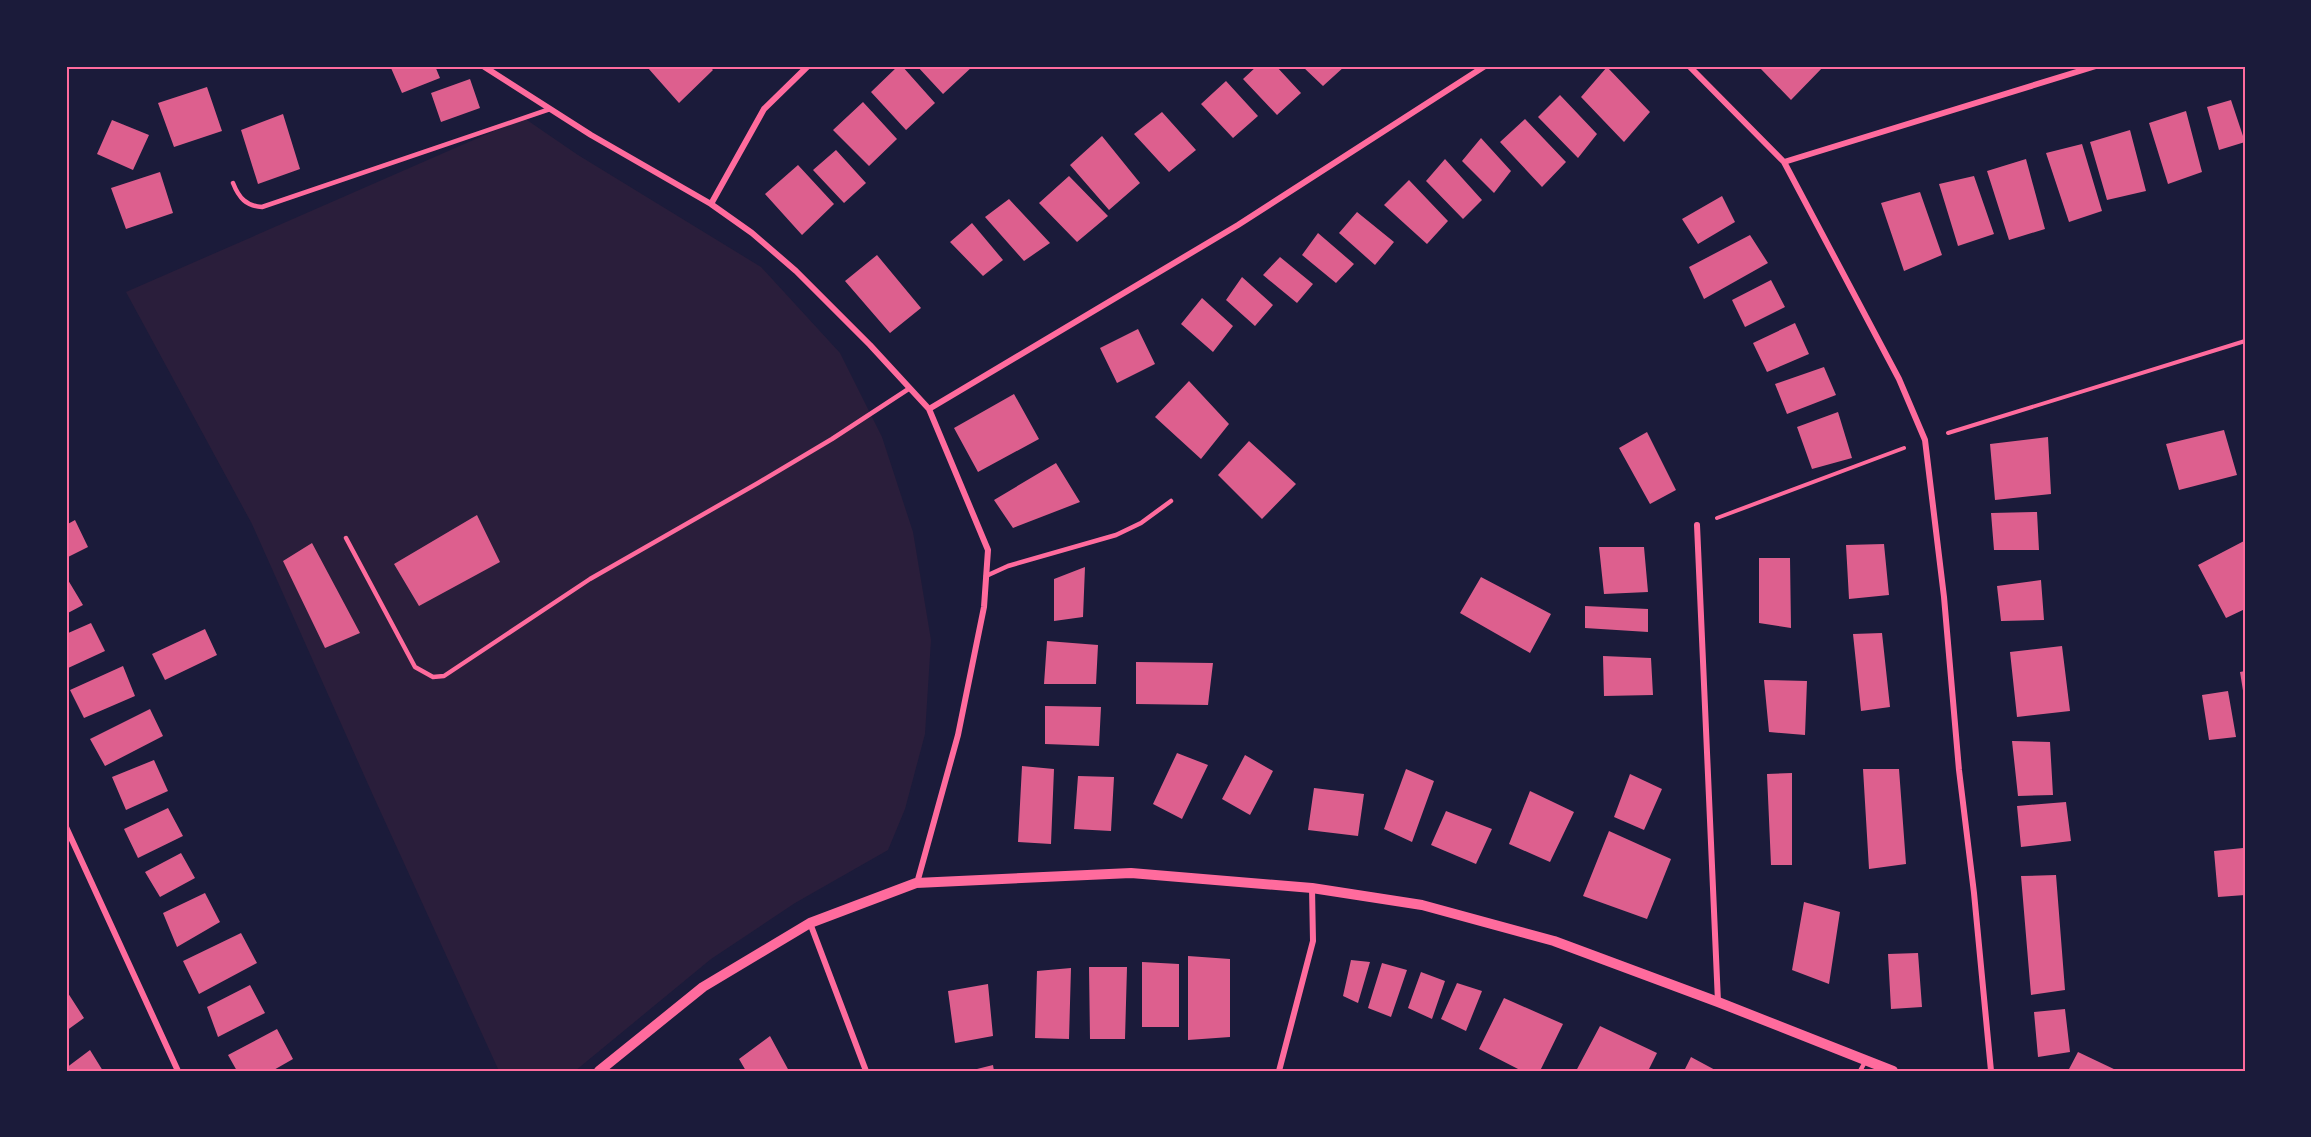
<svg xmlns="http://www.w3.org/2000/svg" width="2311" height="1137" viewBox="0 0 2311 1137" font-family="Inter,sans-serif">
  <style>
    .green { fill: #2a1e3b }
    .building { fill: #dd5f8e }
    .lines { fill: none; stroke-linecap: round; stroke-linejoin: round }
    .path { stroke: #ff6b9d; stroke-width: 4 }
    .service { stroke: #ff6b9d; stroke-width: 4.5 }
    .minor { stroke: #ff6b9d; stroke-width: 6 }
    .tertiary { stroke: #ff6b9d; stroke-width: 10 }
    .neatline { fill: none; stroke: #ff6b9d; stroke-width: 2 }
  </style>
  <rect width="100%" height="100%" fill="#1b1b3a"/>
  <path class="green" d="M524 118 578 155 761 267 840 353 882 437 913 532 931 640 925 734 905 809 888 850 795 903 711 959 575 1071H499L372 793 252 524 126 292Z"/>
  <path class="building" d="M395 66H435L440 78 402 93 391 68Z
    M651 66H709L713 70 679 103 648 68Z
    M898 66H902L935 103 906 130 871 92Z
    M917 66H973L943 94Z
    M1257 66H1276L1301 93 1277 115 1243 79Z
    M1302 66H1345L1323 86Z
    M1762 66H1824L1791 100 1760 68Z
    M1607 67 1650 112 1624 142 1581 97Z
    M470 79 480 108 441 122 431 93Z
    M1226 81 1258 116 1233 138 1201 104Z
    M207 87 222 131 174 147 158 103Z
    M1560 95 1597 134 1578 158 1538 117Z
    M2231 100 2245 142 2219 150 2207 107Z
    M863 102 897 139 869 166 833 130Z
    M2186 111 2202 172 2168 184 2149 123Z
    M1162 112 1196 150 1169 172 1134 134Z
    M283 114 300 169 258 184 241 130Z
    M1525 119 1566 162 1542 187 1500 142Z
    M112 120 149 135 133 170 97 154Z
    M2130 130 2146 191 2107 200 2090 142Z
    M1102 136 1140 183 1109 210 1070 165Z
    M1481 138 1511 171 1494 193 1462 161Z
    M2082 144 2102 211 2069 222 2046 153Z
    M836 150 866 183 844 203 813 170Z
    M1445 159 1482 200 1463 219 1426 181Z
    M2026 159 2045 229 2009 240 1987 171Z
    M798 165 834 204 802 235 765 194Z
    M160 172 173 213 126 229 111 188Z
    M1069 176 1108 216 1077 242 1039 203Z
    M1974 176 1994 234 1958 246 1939 184Z
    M1409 180 1448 221 1427 244 1384 205Z
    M1920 192 1942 255 1904 271 1881 203Z
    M1722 196 1735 222 1698 244 1682 219Z
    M1009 199 1050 243 1024 261 985 217Z
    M1357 212 1394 242 1375 265 1339 233Z
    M972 223 1003 260 983 276 950 242Z
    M1318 233 1354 264 1336 283 1302 255Z
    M1750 235 1768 263 1704 299 1689 267Z
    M877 255 921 308 890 333 845 281Z
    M1280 257 1313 284 1297 303 1263 275Z
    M1242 277 1273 305 1255 326 1226 300Z
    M1771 280 1785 307 1745 327 1732 300Z
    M1202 298 1233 326 1213 352 1181 324Z
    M1795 323 1809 354 1767 372 1753 343Z
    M1138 329 1155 364 1117 383 1100 348Z
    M1824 367 1836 395 1787 414 1775 384Z
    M1189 381 1229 424 1201 459 1155 417Z
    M1014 394 1039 439 978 472 954 428Z
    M1838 412 1852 458 1812 469 1797 427Z
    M2224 430 2237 475 2179 490 2166 444Z
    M1647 432 1676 490 1650 504 1619 448Z
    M2048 437 2051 494 1995 500 1990 444Z
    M1249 441 1296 484 1262 519 1218 475Z
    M1056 463 1080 502 1013 528 994 500Z
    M2037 512 2039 550H1994L1991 513Z
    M477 515 500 562 419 606 394 564Z
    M75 520 88 547 66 558V525Z
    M2244 541 2245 609 2226 618 2198 565Z
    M312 543 360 633 325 648 283 561Z
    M1884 544 1889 595 1849 599 1846 545Z
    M1599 547H1644L1648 592 1604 594Z
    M1759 558H1790L1791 628 1759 623Z
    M1085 567 1083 617 1054 621V579Z
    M1481 577 1551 614 1530 653 1460 613Z
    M68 580 83 605 66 614V581Z
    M2041 580 2044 620 2001 621 1997 586Z
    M1585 606 1648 609V632L1585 628Z
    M91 623 105 651 66 669V634Z
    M205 629 217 655 165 680 152 654Z
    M1882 633 1890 707 1861 711 1853 634Z
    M1047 641 1098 645 1096 684H1044Z
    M2062 646 2070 711 2017 717 2010 652Z
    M1603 656 1651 658 1653 695 1604 696Z
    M1136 662 1213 663 1208 705 1136 704Z
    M123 666 135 696 84 718 70 690Z
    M2245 671V697H2244L2240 672Z
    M1764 680 1807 681 1805 735 1769 732Z
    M2228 691 2236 737 2209 740 2202 695Z
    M1045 706 1101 707 1099 746 1045 744Z
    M150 709 163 736 105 766 90 739Z
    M2012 741 2050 742 2053 795 2018 796Z
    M1177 753 1208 765 1182 819 1153 804Z
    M1245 755 1273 771 1250 815 1222 799Z
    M154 760 168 791 126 810 112 777Z
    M1022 766 1054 769 1051 844 1018 842Z
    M1406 769 1434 781 1412 842 1384 829Z
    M1863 769H1899L1906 864 1869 869Z
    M1792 773V865H1771L1767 774Z
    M1630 774 1662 789 1644 830 1614 817Z
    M1078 776 1114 777 1111 831 1074 829Z
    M1314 788 1364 794 1358 836 1308 830Z
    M1530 791 1574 812 1550 862 1509 844Z
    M2066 802 2071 841 2021 847 2017 806Z
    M168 808 183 836 138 858 124 829Z
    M1446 811 1492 829 1476 864 1431 845Z
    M1609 831 1671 859 1647 919 1583 896Z
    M2243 848 2245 895 2218 897 2214 851Z
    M181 853 195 878 160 897 145 872Z
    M2056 875 2065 990 2031 995 2021 876Z
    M205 893 220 922 177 947 163 913Z
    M1804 902 1840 912 1829 984 1792 970Z
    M241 933 257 963 199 994 183 961Z
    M1918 953 1922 1007 1891 1009 1888 954Z
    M1188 956 1230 959V1037L1188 1040Z
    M1351 960 1370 962 1358 1003 1343 996Z
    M1142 962 1179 964V1027H1142Z
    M1382 963 1407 970 1391 1017 1368 1008Z
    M1089 967H1127L1125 1039H1090Z
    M1071 968 1069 1039 1035 1038 1037 971Z
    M1421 972 1445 981 1432 1019 1408 1008Z
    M1457 983 1482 991 1466 1031 1441 1019Z
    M988 984 993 1036 955 1043 948 991Z
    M250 985 265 1013 218 1037 207 1007Z
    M66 990 84 1018 66 1031Z
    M1504 998 1563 1024 1540 1071H1522L1479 1049Z
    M2065 1009 2070 1052 2038 1057 2034 1012Z
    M1600 1026 1657 1053 1648 1071H1576Z
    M277 1029 293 1059 272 1071H237L228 1055Z
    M770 1036 789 1071H746L739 1059Z
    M90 1050 103 1071H66V1068Z
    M2078 1052 2118 1071H2068Z
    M1691 1057 1717 1071H1684Z
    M993 1065 994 1071H973V1070Z"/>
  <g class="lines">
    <path class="path" d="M1948 433 2245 341
      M1717 518 1904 448"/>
    <path class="service" d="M233 183C239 198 246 206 262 207L550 109
      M346 538 415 667 433 677 444 676 590 579 758 483 832 439 910 388
      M986 576 1008 566 1116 535 1141 523 1171 501
      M1860 1071 1865 1062"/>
    <path class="minor" d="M483 66 591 135 711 204 752 233 796 271 870 345 929 409 988 550 984 607 958 735 917 883
      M1689 66 1784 162 1899 379 1925 440 1944 597 1959 770 1974 893 1991 1071
      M1784 162 2096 66
      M711 204 764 109 808 66
      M929 409 1238 225 1485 66
      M1697 525 1718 1002
      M66 827 178 1071
      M810 923 866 1071
      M1279 1071 1313 941 1312 888"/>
    <path class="tertiary" d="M599 1071 703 987 810 923 916 883 1131 873 1312 888 1422 905 1554 941 1718 1002 1893 1071"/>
  </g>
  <rect width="2311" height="1137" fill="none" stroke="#1b1b3a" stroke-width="135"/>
  <rect x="68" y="68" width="2176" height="1002" class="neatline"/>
</svg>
